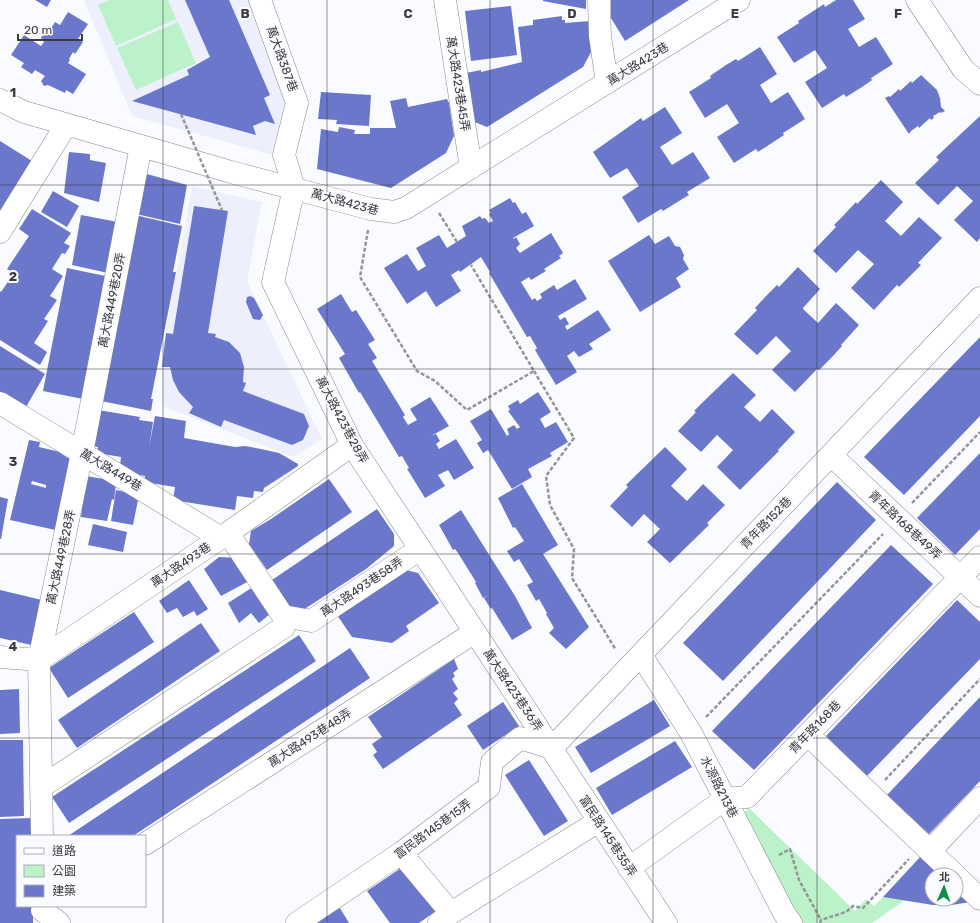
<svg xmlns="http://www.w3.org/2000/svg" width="980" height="923" viewBox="0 0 980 923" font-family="Rubik,'Noto Sans TC',sans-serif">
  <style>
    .built { fill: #edf0fc }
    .green { fill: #bcf2c9 }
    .building { fill: #6a77cb; fill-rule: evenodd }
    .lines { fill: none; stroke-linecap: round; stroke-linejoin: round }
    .minor-casing { stroke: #87888d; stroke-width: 23 }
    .path { stroke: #949598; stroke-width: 2.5; stroke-dasharray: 4 2; stroke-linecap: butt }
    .minor { stroke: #fff; stroke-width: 22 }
    .path-bridge { stroke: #949598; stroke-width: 2.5; stroke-dasharray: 4 2; stroke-linecap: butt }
    .grid { fill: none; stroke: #3b3c3e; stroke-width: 1; stroke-opacity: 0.55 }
    .labels { text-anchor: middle; stroke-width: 4; stroke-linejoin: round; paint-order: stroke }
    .street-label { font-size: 12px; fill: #3b3c3e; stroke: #fafbff }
    .grid-label { font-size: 13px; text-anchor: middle; font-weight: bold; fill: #3b3c3e; stroke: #fafbff; stroke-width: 4; stroke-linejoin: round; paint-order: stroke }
  </style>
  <rect width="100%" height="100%" fill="#fafbff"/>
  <path class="built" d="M84 0H251L289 104 273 155 132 116Z
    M192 186 262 202 247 281 322 439 294 457 162 406V353Z"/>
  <path class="green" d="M109 0H168L176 19 116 46 98 5Z
    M178 22 196 63 136 90 117 48Z
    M749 808 855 911 866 899 874 906 883 897 905 900 872 923H803L741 815Z"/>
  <path class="building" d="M35 0H51L47 7Z
    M185 0H229L270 95 264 98 275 124 265 121 253 126 256 135 132 101 189 75 187 70 210 57Z
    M543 0H586V9L543 1Z
    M611 0H689L625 41 611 18Z
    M836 0H853L865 19 848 29 859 47 876 37 893 64 871 78 872 80 862 87 846 97 844 94 822 108 805 82 827 68 815 50 794 63 777 37 799 23 798 21 824 4 825 7Z
    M511 6 517 55 471 61 465 11Z
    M68 12 88 24 78 39 83 42 75 54 73 52 69 59 70 60 68 63 86 74 73 94 66 90 65 93 48 85 44 86 41 81 45 76 35 70 32 74 21 67 24 63 11 55 24 35 41 46 44 42 41 38 42 36 47 35 55 22 60 25Z
    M562 16V20H565V23L590 21 591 52 583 67 487 127 472 121 466 73 481 70V72L522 62 518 27 533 25V20Z
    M760 47 777 74 760 85 771 103 788 92 805 119 783 133 784 135 758 152 756 149 734 163 717 137 739 123 727 104 705 118 689 92 711 78 710 76 726 65 736 59 738 61Z
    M921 75 937 90 940 98 941 107 945 111 941 113 940 112 933 116 934 118 931 120 930 118 919 128 918 126 911 131 909 134 885 98 889 96 890 97 899 89 900 91 911 81 912 83Z
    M321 92 371 95 369 126 336 124 337 120 318 119Z
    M406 98 408 107 447 99 449 103 454 136 446 153 391 188 317 169 321 129 338 132 339 127 355 130 354 134H370V128H396L390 101Z
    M665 107 682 133 660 147 672 165 693 152 710 178 687 192 689 195 679 201 663 211 661 209 638 223 622 197 639 186 627 168 610 178 593 152 641 118 643 121Z
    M980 116V238L977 242 954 220 973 201 957 186 938 205 915 183 939 160 936 157Z
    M0 141 40 166 0 228Z
    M69 152 90 154V160L106 163 99 202 64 193Z
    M143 173 187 185 180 224 136 214Z
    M881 180 903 202 885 221 901 236 919 217 942 238 918 263 921 265 899 287 897 285 874 310 851 288 874 264 858 250 836 273 813 251 836 227 834 225 842 217 856 202 857 204Z
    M53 191 79 206 67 227 41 212Z
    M510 198 513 203 515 202 522 214 526 212 534 226 513 238 514 239 516 237 520 244 516 248 520 253 551 233 563 253 559 256 561 258 544 269 546 271 531 280 529 277 521 282 532 300 535 298 537 301 542 298 540 294 554 285 557 290 575 279 587 299 558 316 560 320 565 317 569 324 565 326 567 330 598 310 611 330 589 344 593 349 579 357 574 351 567 356 577 372 556 385 535 350 537 348 530 336 527 337 489 273 490 272 481 257 460 272 459 270 451 275 461 291 436 307 426 291 407 304 384 268 407 254 418 271 426 266 416 248 439 235 447 248 466 236 462 226 480 216 482 219 485 218 489 223 493 221 489 214 491 213 489 210Z
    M194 206 228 211 208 333 216 334 215 337 229 342 240 353 244 367 243 382 246 383 243 391 304 414 309 426 303 440 292 445 224 420 221 427 189 413 193 407 179 392 173 380 170 367H162L166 333 173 334Z
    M32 209 71 233 64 243 70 246 65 254 62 253 52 269 63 276 50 296 57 300 44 319 48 321 34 343 47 352 40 365 0 340V291L1 292 14 273 7 269 29 236 19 229Z
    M81 215 118 222 108 273 72 265Z
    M135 215 182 226 173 272H176L151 399H153L151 411 101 401Z
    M649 235 655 244 669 236 675 246 680 247 684 255 683 259 689 269 676 278 681 287 640 312 608 261Z
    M798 267 820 289 803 308V309L818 323 836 303 859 325 841 345 842 346 833 356 819 370 817 369 795 392 772 370 791 351 776 336 757 355 734 334 757 310 755 308 768 294 777 285 779 287Z
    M67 268 110 277 88 400 43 391Z
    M341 294 352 312 356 310 375 340 368 344 377 358 372 361 405 415 403 417 408 425 417 420 410 409 430 397 449 426 431 436 436 434 440 441 436 444 439 449 456 439 474 468 454 480 448 470 438 475 445 486 425 498 409 472 407 469 409 468 402 456 399 457 360 392 359 393 339 358 345 354 317 309Z
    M250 296 254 298 263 315 260 320 253 319 246 302 247 297Z
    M980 337V416L904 495 864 457Z
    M0 346 45 374 22 414 0 400Z
    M733 373 756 395 744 407 760 422 772 409 795 432 778 450 779 451 740 490 717 467 733 450 717 435 701 452 678 431 696 412 694 411 702 403Z
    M538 392 551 412 540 419 545 428 556 422 568 442 550 453 552 456 528 469 532 477 512 489 488 450 483 453 477 443 482 440 470 421 491 409 507 436 509 434 507 429 514 425 517 429 520 427 508 411 510 410 508 406 518 400 520 404Z
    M98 410 140 417 139 420 153 422 149 447 155 416 186 421 184 438 235 447 245 446 261 449 279 453 298 464V466L264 488 263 492 254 491 253 498 237 496 235 510 173 500 175 487 144 482 145 476 126 473 127 467 120 466 121 457 97 453 98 447 93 446Z
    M29 440 40 442 39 447 64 453 63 455 76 458 60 531 10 520ZM32 481 46 485V488L31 484Z
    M665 447 687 469 671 486 687 501 703 484 725 505 707 523 709 525 670 563 647 542 660 529 644 514 632 527 610 506 628 487 626 485 633 478Z
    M980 453V529L955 555 917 518Z
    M86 476 115 481 116 484 114 500 112 499 107 521 81 517Z
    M329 479 352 512 267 570 249 544 251 531 271 519Z
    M837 482 876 520 723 681 683 643Z
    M522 484 558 545 543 554 589 627 566 649 549 633 554 628 546 614 547 613 539 599 536 601 527 585 533 582 519 559 514 562 507 551 524 541 515 527 513 528 498 498Z
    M116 490 139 495 133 525 111 521Z
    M0 497 8 499 1 539H0Z
    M377 509 394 534V546L366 569 303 610 288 607 272 580Z
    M461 510 515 596 532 628 512 640 492 608 491 609 484 598 488 595 483 598 475 583 476 582 458 553 455 549 453 550 439 525Z
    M93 524 127 532 123 552 88 545Z
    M891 545 933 584 754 770 712 731Z
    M219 557 239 558 251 580 221 596 204 569Z
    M406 570 418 573 439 603 406 626 409 631 392 643 352 637 337 615Z
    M189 580 208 609 197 616 194 611 183 617 177 608 167 613 159 601Z
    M253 587 270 614 259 623 251 613 239 623 228 603Z
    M0 590 46 601 36 646 0 638Z
    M957 600 980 622V659L867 776 826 736Z
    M134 612 154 642 68 698 49 668Z
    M201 623 220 651 77 748 58 720Z
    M299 635 316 661 69 823 52 797Z
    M350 648 370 678 222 777 133 836H68Z
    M454 659 458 669 453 673 455 676 452 679 458 689 453 693 458 699 454 703 462 715 383 769 373 755 377 752 372 744 382 737 368 717Z
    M19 689 20 733 0 734V690Z
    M980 697V781L929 834 887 795Z
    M654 700 670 726 591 773 575 747Z
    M503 702 519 726 483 750 467 726Z
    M0 740H23L24 816 0 817Z
    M675 741 692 767 612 815 596 788Z
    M529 760 568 821 544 836 505 775Z
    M31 818 32 836H17V906H33V923H0V819Z
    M922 855 942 875H932V899H956V889L970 902 952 905H933L883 897Z
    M404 866 436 911 419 923H390L367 891Z
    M340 908 349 923H315Z"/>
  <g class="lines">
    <g class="minor-casing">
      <path id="minor" d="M260 0 297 103 284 155 294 188 273 282 352 445 666 923
        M445 0 471 168
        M599 0 600 36 607 83
        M917 0 963 69 980 84
        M0 100 24 112 231 172 371 209 394 212 406 208 739 0
        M0 232 66 125
        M0 403 221 538
        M831 455 980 596
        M228 533 283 616 311 621 420 549
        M641 655 691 733 784 913 791 923
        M0 657 39 660 228 533 352 445
        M808 735 955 875
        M552 748 980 298
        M41 787 284 627
        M42 836 39 660 82 453 141 146
        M145 844 475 632
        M930 851 980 798
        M401 853 451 913
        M629 868 725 799 747 797 980 557
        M956 876 980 899
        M42 910 59 923
        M297 923 401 853 489 787 492 762 520 738 552 748
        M439 923 451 913 599 821"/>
    </g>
    <path class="path" d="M439 213 457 242
      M368 230 360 277 417 371 435 381 467 410 534 371 471 265
      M534 371 574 438 546 476 550 505 574 549 572 578 616 650
      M912 503 980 432
      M706 717 883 534
      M885 780 980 679
      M779 855 790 849 799 880 821 920
      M820 923 821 920 846 912 853 906 863 908 909 859"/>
    <use href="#minor" class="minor"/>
    <path class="path-bridge" d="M181 114 222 210"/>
  </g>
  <path class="grid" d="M163 0V923M327 0V923M490 0V923M653 0V923M817 0V923M0 185H980M0 369H980M0 554H980M0 738H980"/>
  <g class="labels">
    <g class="street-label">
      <text transform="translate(282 59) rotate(70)" y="4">萬大路387巷</text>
      <text transform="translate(638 64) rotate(-32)" y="4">萬大路423巷</text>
      <text transform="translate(458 84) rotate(81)" y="4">萬大路423巷45弄</text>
      <text transform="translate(345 202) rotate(15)" y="4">萬大路423巷</text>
      <text transform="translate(112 300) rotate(-79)" y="4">萬大路449巷20弄</text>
      <text transform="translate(342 420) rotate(62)" y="4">萬大路423巷28弄</text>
      <text transform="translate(111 470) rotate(31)" y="4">萬大路449巷</text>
      <text transform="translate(766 523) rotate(-46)" y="4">青年路152巷</text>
      <text transform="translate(905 525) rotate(43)" y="4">青年路168巷49弄</text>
      <text transform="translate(61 557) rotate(-78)" y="4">萬大路449巷28弄</text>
      <text transform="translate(181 565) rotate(-34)" y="4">萬大路493巷</text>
      <text transform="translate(362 587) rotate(-34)" y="4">萬大路493巷58弄</text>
      <text transform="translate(513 690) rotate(56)" y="4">萬大路423巷36弄</text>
      <text transform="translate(815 727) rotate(-46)" y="4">青年路168巷</text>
      <text transform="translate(310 738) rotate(-33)" y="4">萬大路493巷48弄</text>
      <text transform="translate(719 787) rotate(63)" y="4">水源路213巷</text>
      <text transform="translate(433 829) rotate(-36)" y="4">富民路145巷15弄</text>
      <text transform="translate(608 836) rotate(57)" y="4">富民路145巷35弄</text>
    </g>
  </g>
  <g class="grid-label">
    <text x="245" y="18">B</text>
    <text x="408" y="18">C</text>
    <text x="572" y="18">D</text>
    <text x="735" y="18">E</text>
    <text x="898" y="18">F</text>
    <text x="13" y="97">1</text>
    <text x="13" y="281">2</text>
    <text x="13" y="466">3</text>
    <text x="13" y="651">4</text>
  </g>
  <rect x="16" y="835" width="130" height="72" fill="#fafbff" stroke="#aeafb2"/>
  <rect x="24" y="848" width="20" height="6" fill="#ffffff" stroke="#aeafb2"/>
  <text x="52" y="855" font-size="12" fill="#3b3c3e">道路</text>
  <rect x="24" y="865" width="20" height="12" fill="#bcf2c9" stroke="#aeafb2"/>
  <text x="52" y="875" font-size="12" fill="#3b3c3e">公園</text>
  <rect x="24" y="885" width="20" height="12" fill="#6a77cb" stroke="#aeafb2"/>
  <text x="52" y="895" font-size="12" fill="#3b3c3e">建築</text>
  <g transform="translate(944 887) rotate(2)"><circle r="19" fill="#fafbff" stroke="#aeafb2"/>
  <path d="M0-3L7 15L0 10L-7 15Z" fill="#118d49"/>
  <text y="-6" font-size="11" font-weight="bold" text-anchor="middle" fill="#3b3c3e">北</text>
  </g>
  <path d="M18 34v6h64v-6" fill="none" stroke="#3b3c3e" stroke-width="2"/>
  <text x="24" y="34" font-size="12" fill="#3b3c3e" stroke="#fafbff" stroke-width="3" paint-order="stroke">20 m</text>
</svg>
